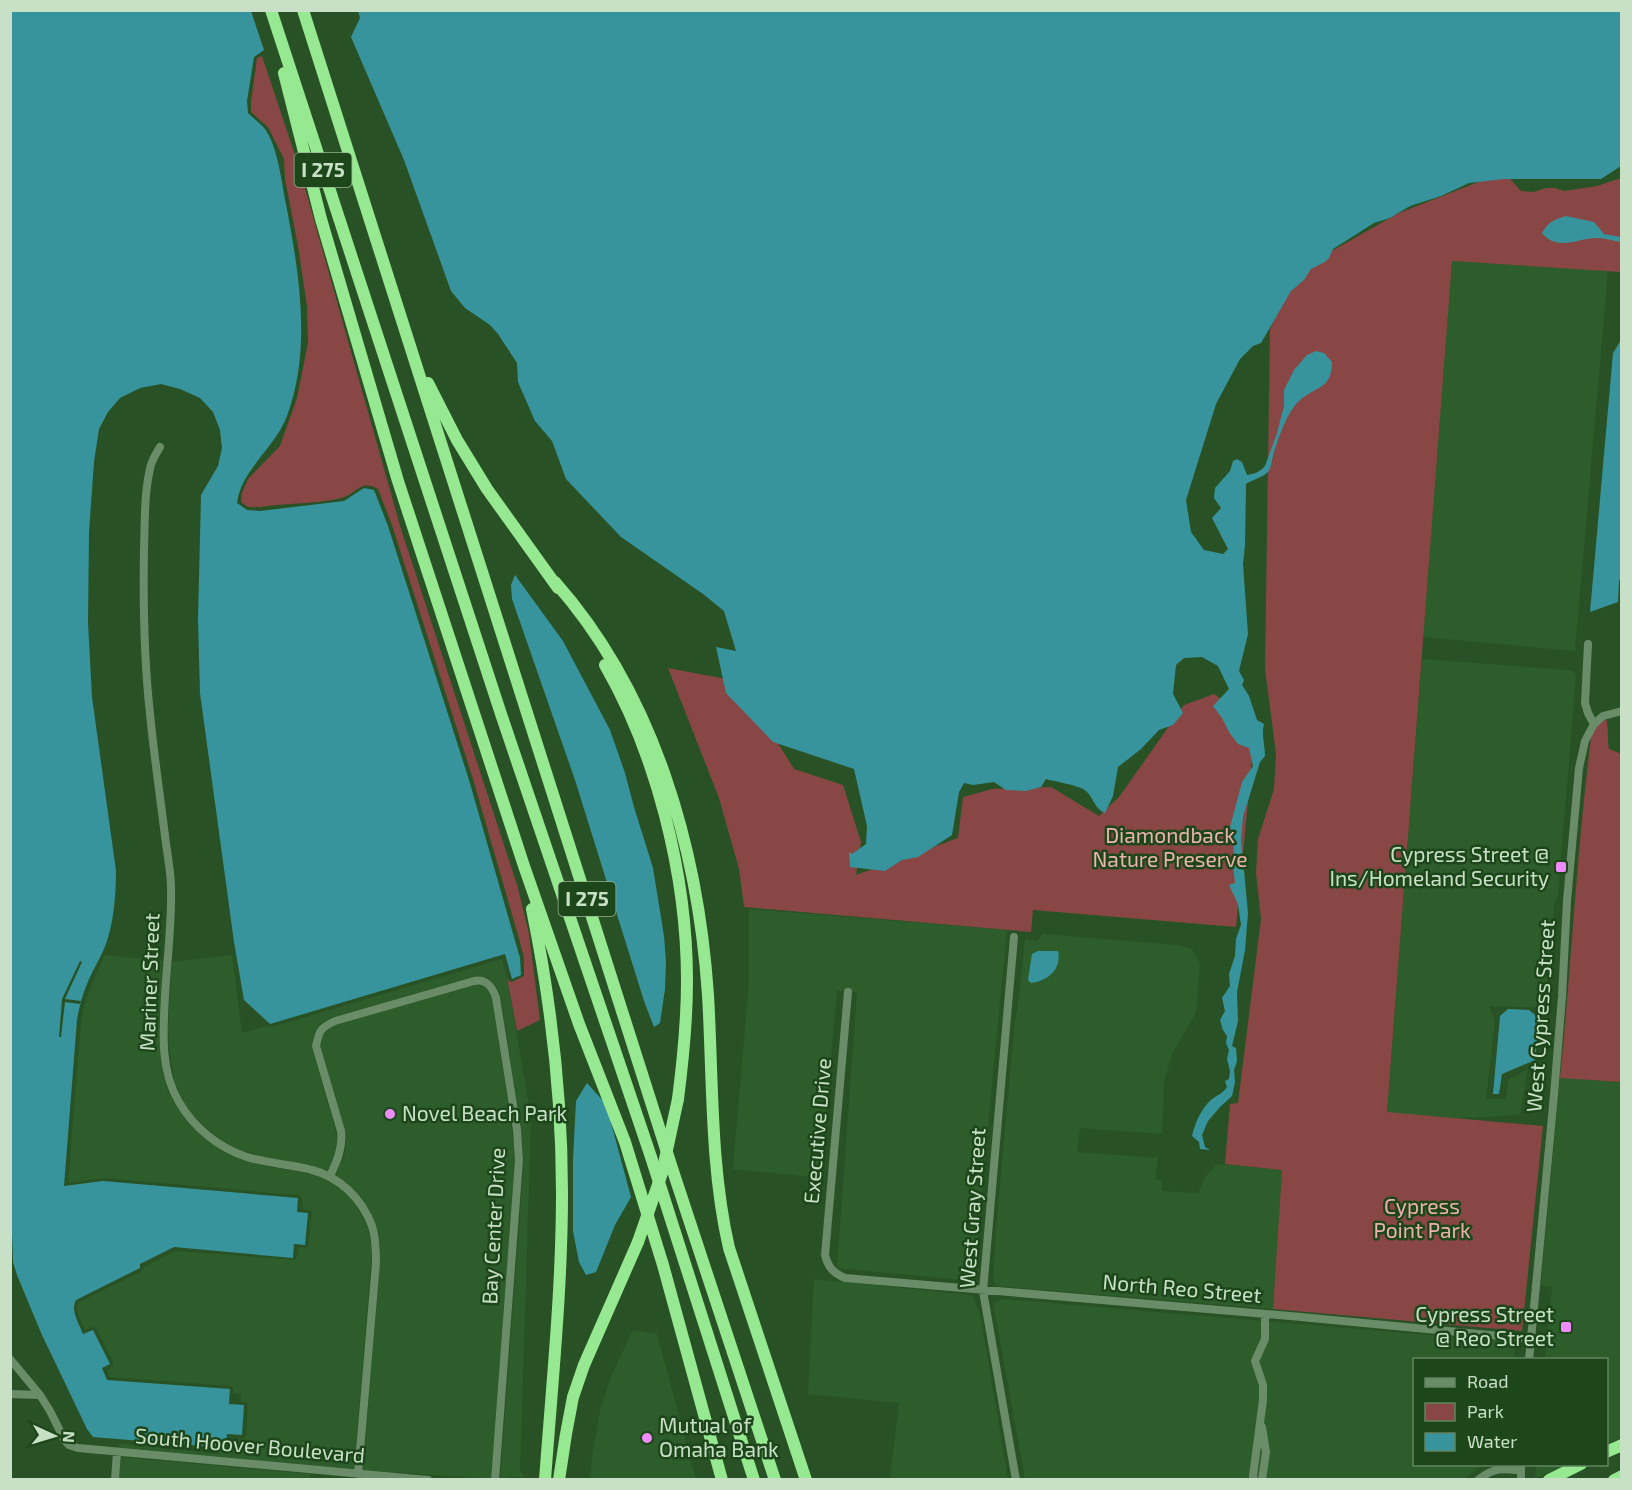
<svg xmlns="http://www.w3.org/2000/svg" width="1632" height="1490" viewBox="0 0 1632 1490" font-family="'Exo 2',sans-serif">
  <style>
    .built { fill: #2d5d2a }
    .green { fill: #884745 }
    .water { fill: #38949c }
    .pier { fill: #285225 }
    .lines { fill: none; stroke-linecap: round; stroke-linejoin: round }
    .minor { stroke: #6b8c68; stroke-width: 8 }
    .highway { stroke: #97e991; stroke-width: 12 }
    .highway-bridge { stroke: #97e991; stroke-width: 12 }
    .poi-dot { fill: #ed8cfa; stroke: #1d471b; stroke-width: 2 }
    .labels { text-anchor: middle; stroke-width: 5; stroke-linejoin: round; paint-order: stroke }
    .shield { fill: #1d471b; stroke: #95b293; stroke-width: 1.5 }
    .shield-label { font-size: 20px; font-weight: bold; fill: #c8e0c6 }
    .park-label { font-size: 21px; fill: #edb2ae; stroke: #1d471b }
    .poi-label { font-size: 21px; fill: #c8e0c6; stroke: #1d471b; text-anchor: end }
    .street-label { font-size: 21px; fill: #c8e0c6; stroke: #1d471b }
  </style>
  <rect width="100%" height="100%" fill="#285225"/>
  <path class="built" d="M1452 261 1608 271 1575 651 1423 637Z
    M1422 659 1568 670 1574 672 1576 676 1558 894 1554 905 1545 1008 1489 1006 1495 1020 1486 1099H1506L1508 1080 1528 1069 1520 1114 1491 1117 1452 1118 1387 1113Z
    M749 909 1007 930 973 1281 837 1268 857 992 837 991 820 1178 733 1169 749 980Z
    M1043 934 1178 945 1192 949 1200 964 1196 1013 1173 1052 1164 1081 1162 1134 1080 1128 1077 1152 1158 1158 1155 1179 1162 1181V1191L1198 1193 1205 1177 1217 1164 1282 1170 1273 1309 997 1286 994 1283 993 1279 998 1205 1015 1021 1019 999 1025 939 1037 941Z
    M105 955 163 961 159 1025 162 1068 166 1087 175 1104 185 1119 199 1134 225 1153 263 1166 311 1174 328 1180 342 1190 354 1202 368 1228 371 1245V1263L354 1469 119 1449V1443L217 1454 220 1451 227 1452 230 1449 231 1440 238 1442 239 1439 244 1438 246 1436 248 1404 246 1402 241 1401V1394L233 1393V1388L230 1386 110 1377 107 1371 109 1370V1369L113 1365V1362L96 1328 93 1327 85 1330 78 1314 77 1306 79 1302 142 1271 144 1267 175 1251 295 1260 298 1255 299 1247 306 1248 308 1246 312 1212 309 1210 303 1209 302 1198 298 1195 104 1178 68 1183 81 1021 84 1005 91 986Z
    M232 955 242 1033 266 1026 272 1027 502 959 507 978 531 1117 520 1471 525 1477H512L500 1479 524 1160 521 1129 501 998 497 987 488 979 478 976 333 1017 320 1024 314 1033 312 1047 336 1132 338 1142 337 1148 328 1171 313 1166 265 1158 229 1146 206 1128 193 1115 183 1100 175 1084 169 1046 168 1026 172 962Z
    M476 984 484 986 489 991 492 999 512 1130 515 1160 491 1479 363 1470 380 1264V1245L376 1226 361 1197 348 1185 336 1175 346 1150V1141L345 1130 320 1046 322 1035 327 1029 336 1025Z
    M1560 1078 1621 1082 1622 1437 1607 1444 1606 1360 1545 1359 1552 1287 1541 1285Z
    M814 1279 972 1295 980 1314 1008 1479H890L899 1403 808 1394Z
    M1003 1299 1512 1342 1515 1343 1514 1357 1515 1359 1414 1360V1464L1483 1465 1463 1479H1025L994 1308 995 1302Z
    M633 1330 657 1334 696 1479H590L592 1457 600 1411 612 1374Z
    M121 1457 310 1474V1480H119Z
    M1536 1465V1464L1566 1465 1535 1479Z"/>
  <path class="green" d="M262 56 299 167 401 529 518 888 529 934 540 1020 517 1031 507 978 509 981 512 982 524 976V958L520 942 473 779 392 525 378 489C361 478 357 494 341 498 317 504 285 503 260 507H248L241 502 242 493 248 479 280 446 297 398 308 343 307 306 298 246 285 179 284 159 268 127 251 112V102L257 58Z
    M1504 172 1521 191 1534 192 1546 188H1555L1564 191 1597 186 1621 178V272L1452 261 1387 1112 1543 1126 1522 1331 1273 1309 1282 1170 1225 1164 1230 1104 1238 1103 1261 919 1256 873 1258 839 1274 789 1276 754 1265 669 1270 329 1298 270 1399 213Z
    M668 668 731 680 749 697 794 769 843 785 861 842 856 875 958 838 963 797 992 789 1051 787 1099 816 1119 797 1184 705 1214 694 1238 711 1253 749 1236 927 1033 910 1031 932 744 907 739 869 719 798Z
    M1606 718C1609 729 1607 738 1609 749L1622 754 1621 1082 1560 1078C1572 960 1577 841 1593 723Z"/>
  <path class="water" d="M358 10 1621 11V166L1601 179H1504L1469 183 1441 196 1410 206 1390 218 1374 223 1333 249 1329 258 1325 262 1311 269 1304 280 1291 291 1261 343 1253 346 1240 359 1216 404 1186 500 1191 532 1204 550 1223 554 1228 549 1212 518 1221 508 1214 498 1215 488 1230 471 1233 461 1237 459 1242 462 1247 475C1254 474 1260 472 1265 466L1277 433 1284 406V390L1294 370 1307 355 1316 351 1324 353 1332 362C1332 390 1315 386 1299 401 1287 412 1277 441 1273 456 1271 462 1272 468 1267 473 1261 478 1252 480 1246 484L1245 545 1243 564 1248 634 1239 671 1244 680 1242 685 1249 696 1257 720 1264 724C1261 734 1265 745 1265 756L1260 762 1243 817 1241 839 1248 913 1245 950 1237 992 1238 1021 1232 1046 1236 1048 1237 1061 1234 1070 1235 1082 1232 1096 1220 1107 1208 1121 1202 1135 1205 1147 1210 1150 1200 1149 1199 1142 1192 1136C1195 1123 1201 1109 1211 1100 1218 1094 1220 1096 1227 1087L1225 1081 1229 1079 1230 1071 1227 1059 1229 1050 1226 1043 1227 1036 1223 1030 1220 1020 1225 1011 1222 998 1230 986 1229 974 1235 956 1236 939 1241 925 1238 904 1229 885 1235 883 1233 865 1234 839 1230 827 1242 782 1253 766 1249 748 1238 744 1229 732 1222 718 1213 706 1229 689 1218 666 1202 657 1184 658 1176 665 1173 694 1183 713 1173 725 1159 730 1141 749 1118 767 1113 796 1105 813C1092 807 1094 795 1083 789 1079 786 1054 781 1046 779L1041 787 1026 791 1006 790 994 782 973 785 964 783 959 792 952 835 918 857 902 860 885 871 850 867 849 852 852 854 866 844 867 826 854 769 773 742 726 693 716 647 736 651 724 611 703 594 621 537 566 479 552 441 535 421 518 382 517 363 498 334 490 325 465 308 451 291 404 160 351 37 360 18Z
    M10 11H251L264 50 254 57 247 101 248 113C253 118 260 123 265 129 276 144 281 175 284 194 298 266 313 346 287 416 275 448 241 470 237 503L247 510 260 511 344 501 364 488 374 490 388 526 469 780 520 958 521 975 512 979 505 954 270 1024 244 1000 234 942 200 693 198 620 201 495 218 466 222 448 220 430 213 412 200 398 180 389 161 384 140 388 120 398 108 412 99 429 94 462 89 532 88 623 92 697 116 871C116 894 114 919 107 941 102 956 93 969 87 984 82 996 79 1008 77 1020L64 1186 103 1181 298 1198 297 1212 308 1213 305 1245 294 1244 293 1258 174 1247 140 1264V1268L76 1300C70 1311 79 1323 83 1334L93 1330 110 1364 102 1368 107 1380 230 1389 229 1404 244 1405 242 1435 227 1434 226 1448 93 1437 87 1429 42 1335 17 1275 13 1262 10 1171Z
    M1566 216 1594 222 1604 234 1621 237V242C1614 241 1605 238 1597 238 1578 238 1557 252 1542 233 1548 222 1555 219 1566 216Z
    M1621 340V578L1619 581 1618 602 1590 612 1613 353Z
    M515 575 563 641 610 730 625 773 634 807 653 868 664 936 666 962 665 989 660 1023 654 1027 644 1001 575 780 512 599 511 585Z
    M1038 951H1058C1062 969 1048 981 1031 983L1028 980 1032 954Z
    M1508 1009 1529 1010 1539 1018 1535 1060 1502 1074 1499 1094H1493L1500 1016Z
    M587 1083 604 1102 610 1119 631 1197 615 1225 596 1272 586 1275 579 1262 573 1231V1160L576 1101Z"/>
  <path class="pier" d="M80 961 82 962 65 999 81 1001 80 1004 65 1002 61 1037H59L62 999Z"/>
  <g class="lines">
    <path class="minor" d="M160 447C156 454 151 461 150 469 144 494 145 522 144 549 143 604 144 659 150 714 154 755 160 795 165 836 167 853 171 871 171 888 172 924 167 960 165 996 163 1031 160 1071 179 1102 194 1128 219 1148 247 1157 269 1164 291 1164 312 1170 340 1177 362 1199 372 1226 376 1238 376 1251 376 1263L358 1474
      M1588 644 1585 703 1588 713 1594 724
      M1014 937 983 1291 1016 1480
      M848 992 825 1255C828 1267 833 1273 845 1278L1301 1317 1531 1339
      M330 1176C337 1161 343 1148 341 1131L316 1046C319 1031 320 1028 335 1021L474 981C486 978 493 988 496 998L517 1130 519 1160 495 1480
      M10 1359 40 1395 10 1394
      M1529 1360 1554 1095 1562 997 1567 901 1579 768 1585 741 1594 724 1603 716 1622 711
      M40 1395 50 1411 65 1441 69 1445 78 1448 428 1480
      M1521 1464V1480
      M115 1480 117 1452
      M1254 1480 1253 1476 1263 1400V1385L1255 1361 1265 1339V1314
      M1262 1480 1266 1452 1262 1427
      M1478 1480C1495 1467 1499 1469 1520 1470"/>
    <path class="highway" d="M271 10 501 714 651 1157 754 1480
      M303 10 672 1168 775 1480
      M284 73 321 219 398 481 524 866 579 1024 625 1142 663 1265 722 1480
      M428 383 457 440 487 489 558 588
      M555 582C654 694 698 848 708 995 713 1080 710 1165 729 1248L806 1480
      M605 665C657 755 687 876 687 981 687 1020 683 1060 678 1099
      M532 909C551 1002 562 1098 562 1193 562 1289 552 1384 545 1480
      M1606 1452 1622 1445
      M559 1480 566 1434 573 1397 584 1365 638 1242
      M1549 1480 1581 1464
      M1614 1480 1622 1476"/>
    <path class="highway-bridge" d="M638 1242 662 1173 678 1099"/>
  </g>
  <g class="poi-dot">
    <rect x="1555" y="861" width="12" height="12" rx="3"/>
    <circle cx="390" cy="1114" r="6"/>
    <rect x="1560" y="1321" width="12" height="12" rx="3"/>
    <circle cx="647" cy="1438" r="6"/>
  </g>
  <g class="labels">
    <g class="shield">
      <rect x="294.5" y="153" width="57" height="34" rx="4.5"/>
      <rect x="558.5" y="882" width="57" height="34" rx="4.5"/>
    </g>
    <g class="shield-label">
      <text x="323" y="177">I 275</text>
      <text x="587" y="906">I 275</text>
    </g>
    <g class="park-label">
      <text x="1170" y="843">Diamondback<tspan x="1170" dy="24">Nature Preserve</tspan></text>
      <text x="1422" y="1214">Cypress<tspan x="1422" dy="24">Point Park</tspan></text>
    </g>
    <g class="poi-label">
      <text x="1549" y="862">Cypress Street @<tspan x="1549" dy="24">Ins/Homeland Security</tspan></text>
      <text x="402" y="1121" text-anchor="start">Novel Beach Park</text>
      <text x="1554" y="1322">Cypress Street<tspan x="1554" dy="24">@ Reo Street</tspan></text>
      <text x="659" y="1433" text-anchor="start">Mutual of<tspan x="659" dy="24">Omaha Bank</tspan></text>
    </g>
    <g class="street-label">
      <text transform="translate(150 982) rotate(-88)" y="7">Mariner Street</text>
      <text transform="translate(1541 1016) rotate(-86)" y="7">West Cypress Street</text>
      <text transform="translate(818 1131) rotate(-85)" y="7">Executive Drive</text>
      <text transform="translate(973 1208) rotate(-86)" y="7">West Gray Street</text>
      <text transform="translate(494 1226) rotate(-87)" y="7">Bay Center Drive</text>
      <text transform="translate(1182 1289) rotate(5)" y="7">North Reo Street</text>
      <text transform="translate(250 1446) rotate(5)" y="7">South Hoover Boulevard</text>
    </g>
  </g>
  <rect width="1632" height="1490" fill="none" stroke="#c8e0c6" stroke-width="24"/>
  <rect x="1413" y="1358" width="195" height="108" fill="#1d471b" stroke="#61845f" stroke-width="1.5"/>
  <rect x="1425" y="1378" width="30" height="9" fill="#6b8c68" stroke="#61845f" stroke-width="1.5"/>
  <text x="1467" y="1388" font-size="18" fill="#c8e0c6">Road</text>
  <rect x="1425" y="1403" width="30" height="18" fill="#884745" stroke="#61845f" stroke-width="1.5"/>
  <text x="1467" y="1418" font-size="18" fill="#c8e0c6">Park</text>
  <rect x="1425" y="1433" width="30" height="18" fill="#38949c" stroke="#61845f" stroke-width="1.5"/>
  <text x="1467" y="1448" font-size="18" fill="#c8e0c6">Water</text>
  <g transform="translate(54 1436) rotate(94)" stroke="#1d471b" stroke-width="4.5" paint-order="stroke">
  <path d="M0-4.5L10 22L0 15L-10 22Z" fill="#c8e0c6"/>
  <text y="-9" font-size="16" font-weight="bold" text-anchor="middle" fill="#c8e0c6">N</text>
  </g>
</svg>
